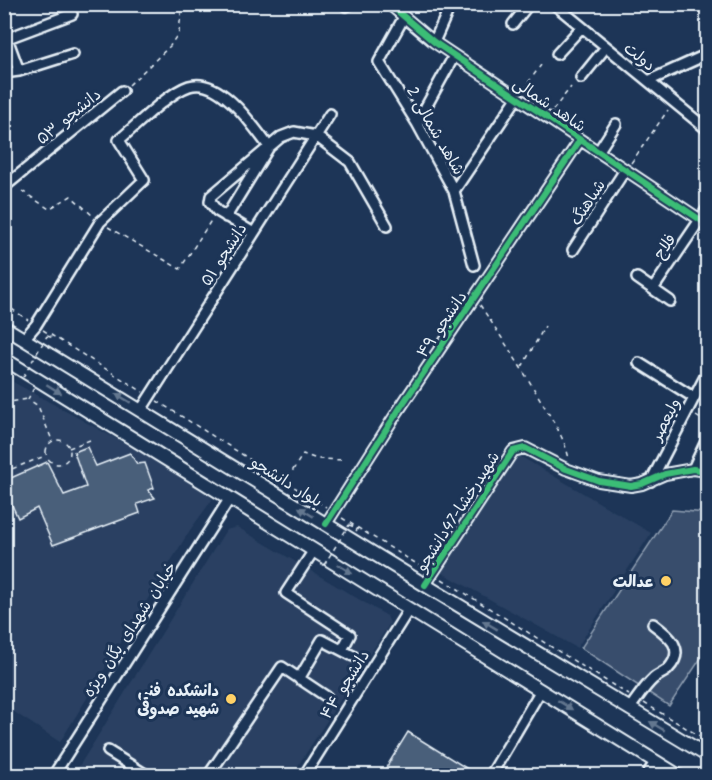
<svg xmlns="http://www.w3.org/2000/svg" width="712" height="780" viewBox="0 0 712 780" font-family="Kalam,'Playpen Sans Arabic',sans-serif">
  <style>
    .built { fill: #2a4162 }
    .park { fill: #374d6c; stroke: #909fb2; stroke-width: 1.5 }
    .building { fill: #495e7a; stroke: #e8f1f8; stroke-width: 1.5 }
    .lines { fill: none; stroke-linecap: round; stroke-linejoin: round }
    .minor-casing { stroke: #e8f1f8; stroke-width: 14 }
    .major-casing { stroke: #e8f1f8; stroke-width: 16 }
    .path { stroke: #e8f1f8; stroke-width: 1.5; stroke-dasharray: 4.5 4.5; stroke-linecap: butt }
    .minor { stroke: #1d3557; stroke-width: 9 }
    .major { stroke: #1d3557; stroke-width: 12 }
    .path-bridge { stroke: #e8f1f8; stroke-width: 1.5; stroke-dasharray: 4.5 4.5; stroke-linecap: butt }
    .cycleway-casing { stroke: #1d3557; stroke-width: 10 }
    .cycleway { stroke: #3abd76; stroke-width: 6 }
    .oneway { fill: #64778f }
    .poi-dot { fill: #ffd166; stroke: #1d3557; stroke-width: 2 }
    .labels { text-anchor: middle; stroke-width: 6; stroke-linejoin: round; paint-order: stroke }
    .street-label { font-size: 16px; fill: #e8f1f8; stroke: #1d3557 }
    .poi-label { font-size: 16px; font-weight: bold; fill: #e8f1f8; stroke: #1d3557; text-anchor: end }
  </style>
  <rect width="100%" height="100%" fill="#1d3557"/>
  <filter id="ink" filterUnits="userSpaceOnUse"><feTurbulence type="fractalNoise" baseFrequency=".0167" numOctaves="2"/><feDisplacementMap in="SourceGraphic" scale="12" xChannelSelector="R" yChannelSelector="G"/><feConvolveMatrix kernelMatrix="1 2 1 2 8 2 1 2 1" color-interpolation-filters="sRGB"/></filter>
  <g filter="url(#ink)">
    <path class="built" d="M4 377 205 488 212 500 190 530 60 742 5 706Z
      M518 455 651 533 577 648 441 572Z
      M237 527 387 616 390 623 292 775 73 776 226 530Z"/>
    <path class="park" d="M672 510 707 513V649L669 706 581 648Z"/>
    <path class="building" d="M87 447 96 466 130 453 137 464 145 463 154 488 148 490 155 498 137 504 140 513 53 545 37 508 18 518 10 501 4 503V481L47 462 64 495 86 487 74 452Z
      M408 732 479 776H381Z"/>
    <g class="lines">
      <g class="minor-casing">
        <path id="minor" d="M344 4 346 6 351 4
          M389 4 434 42 708 225
          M554 4 708 130
          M404 17 379 62 417 123 454 191 474 265
          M513 24 529 4
          M4 30 19 71
          M8 38 72 14
          M434 42 451 4
          M557 54 582 27
          M4 73 19 71 73 54
          M581 78 606 47
          M648 81 708 54
          M417 123 454 56
          M598 152 616 124
          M4 187 122 91
          M454 191 517 98
          M254 233 217 211 210 202 211 196 281 137 294 132 316 136 350 162 387 226
          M573 250 625 170
          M637 278 670 301
          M653 289 708 208
          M24 339 36 325 100 222 144 180 119 140C137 125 168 93 189 86 220 76 254 127 269 147L226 217
          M639 363 693 397
          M141 410 330 114
          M693 469 708 437
          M651 481 708 371
          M326 524 398 411 580 140
          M314 550 286 593 350 635 342 650
          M425 585 513 451 525 448 566 469 599 481 631 486 642 484 665 474 693 469 708 471
          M299 679 322 640 353 656
          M629 709C637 699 644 687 653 679 657 675 664 673 668 669 687 649 668 635 653 624
          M108 751 148 776
          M492 773 541 690
          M53 776 230 498
          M208 776 282 667 327 697
          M304 776 409 609
          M646 776 656 761"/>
      </g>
      <g class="major-casing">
        <path id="major" d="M4 327 425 585 708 756
          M4 359 679 776"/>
      </g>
      <path class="path" d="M129 85 170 46 179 32 182 4
        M523 90 541 65
        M553 110 571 87
        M631 163 668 110
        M22 191 49 209 71 196 92 215
        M108 227 180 269 212 219
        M4 304 28 320
        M480 305C502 338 523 370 543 404 553 421 565 439 569 459
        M43 330 143 392
        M47 336 54 338
        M522 367 545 326
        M34 388 28 399 38 406 52 440
        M157 401 326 507
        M4 403 27 399
        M696 416 708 424
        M46 452a12 12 0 1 1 24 0a12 12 0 1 1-24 0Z
        M69 448 90 440
        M4 472 45 456
        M283 486 303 454 317 459 346 460
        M342 518 425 569
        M349 525 358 528 356 531
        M4 531 6 535
        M442 579 629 695
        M644 703 708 741"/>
      <use href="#minor" class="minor"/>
      <use href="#major" class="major"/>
      <path class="path-bridge" d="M23 377 47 336
        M324 565 349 525"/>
      <g class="cycleway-casing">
        <path id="cycleway" d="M389 4 434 42 708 225
          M326 524 398 411 580 140
          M425 585 513 451 525 448 566 469 599 481 631 486 642 484 665 474 693 469 708 471"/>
      </g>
      <use href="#cycleway" class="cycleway"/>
    </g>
    <defs><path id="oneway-solid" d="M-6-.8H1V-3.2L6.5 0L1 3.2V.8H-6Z" transform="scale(1.5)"/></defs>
    <g class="oneway">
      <use href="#oneway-solid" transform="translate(54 389) rotate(32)"/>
      <use href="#oneway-solid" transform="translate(123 398) rotate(-149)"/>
      <use href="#oneway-solid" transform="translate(306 512) rotate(-148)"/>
      <use href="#oneway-solid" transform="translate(345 569) rotate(32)"/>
      <use href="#oneway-solid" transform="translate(490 625) rotate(-149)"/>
      <use href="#oneway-solid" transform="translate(565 705) rotate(32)"/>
      <use href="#oneway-solid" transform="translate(657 726) rotate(-149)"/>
    </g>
  </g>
  <g class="poi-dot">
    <circle cx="666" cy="581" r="6"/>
    <circle cx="231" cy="699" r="6"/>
  </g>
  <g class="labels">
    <g class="street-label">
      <text transform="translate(640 56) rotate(39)" y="6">دولت</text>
      <text transform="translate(550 104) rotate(34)" y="6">شاهد شمالی</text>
      <text transform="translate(68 116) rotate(-39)" y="6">دانشجو ۵۳</text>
      <text transform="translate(436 130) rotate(60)" y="6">شاهد شمالی 2</text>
      <text transform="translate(587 202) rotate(-57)" y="6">شباهنگ</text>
      <text transform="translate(664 246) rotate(-56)" y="6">فلاح</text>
      <text transform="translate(223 254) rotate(-57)" y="6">دانشجو ۵۱</text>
      <text transform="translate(441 324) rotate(-56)" y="6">دانشجو ۴۹</text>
      <text transform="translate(665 419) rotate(-63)" y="6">ولیعصر</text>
      <text transform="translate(287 481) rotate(32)" y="6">بلوار دانشجو</text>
      <text transform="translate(457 511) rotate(-57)" y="6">شهیدرخشا-47دانشجو</text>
      <text transform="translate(129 629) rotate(-57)" y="6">خیابان شهدای یگان ویژه</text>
      <text transform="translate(344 684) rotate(-58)" y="6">دانشجو ۴۴</text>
    </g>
    <g class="poi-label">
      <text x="654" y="587">عدالت</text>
      <text x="219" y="696">دانشکده فنی<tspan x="219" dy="18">شهید صدوقی</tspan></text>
    </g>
  </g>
  <rect width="712" height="780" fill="none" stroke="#1d3557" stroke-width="24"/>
  <rect x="12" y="12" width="688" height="756" fill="none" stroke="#e8f1f8" stroke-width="2" filter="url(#ink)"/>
</svg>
